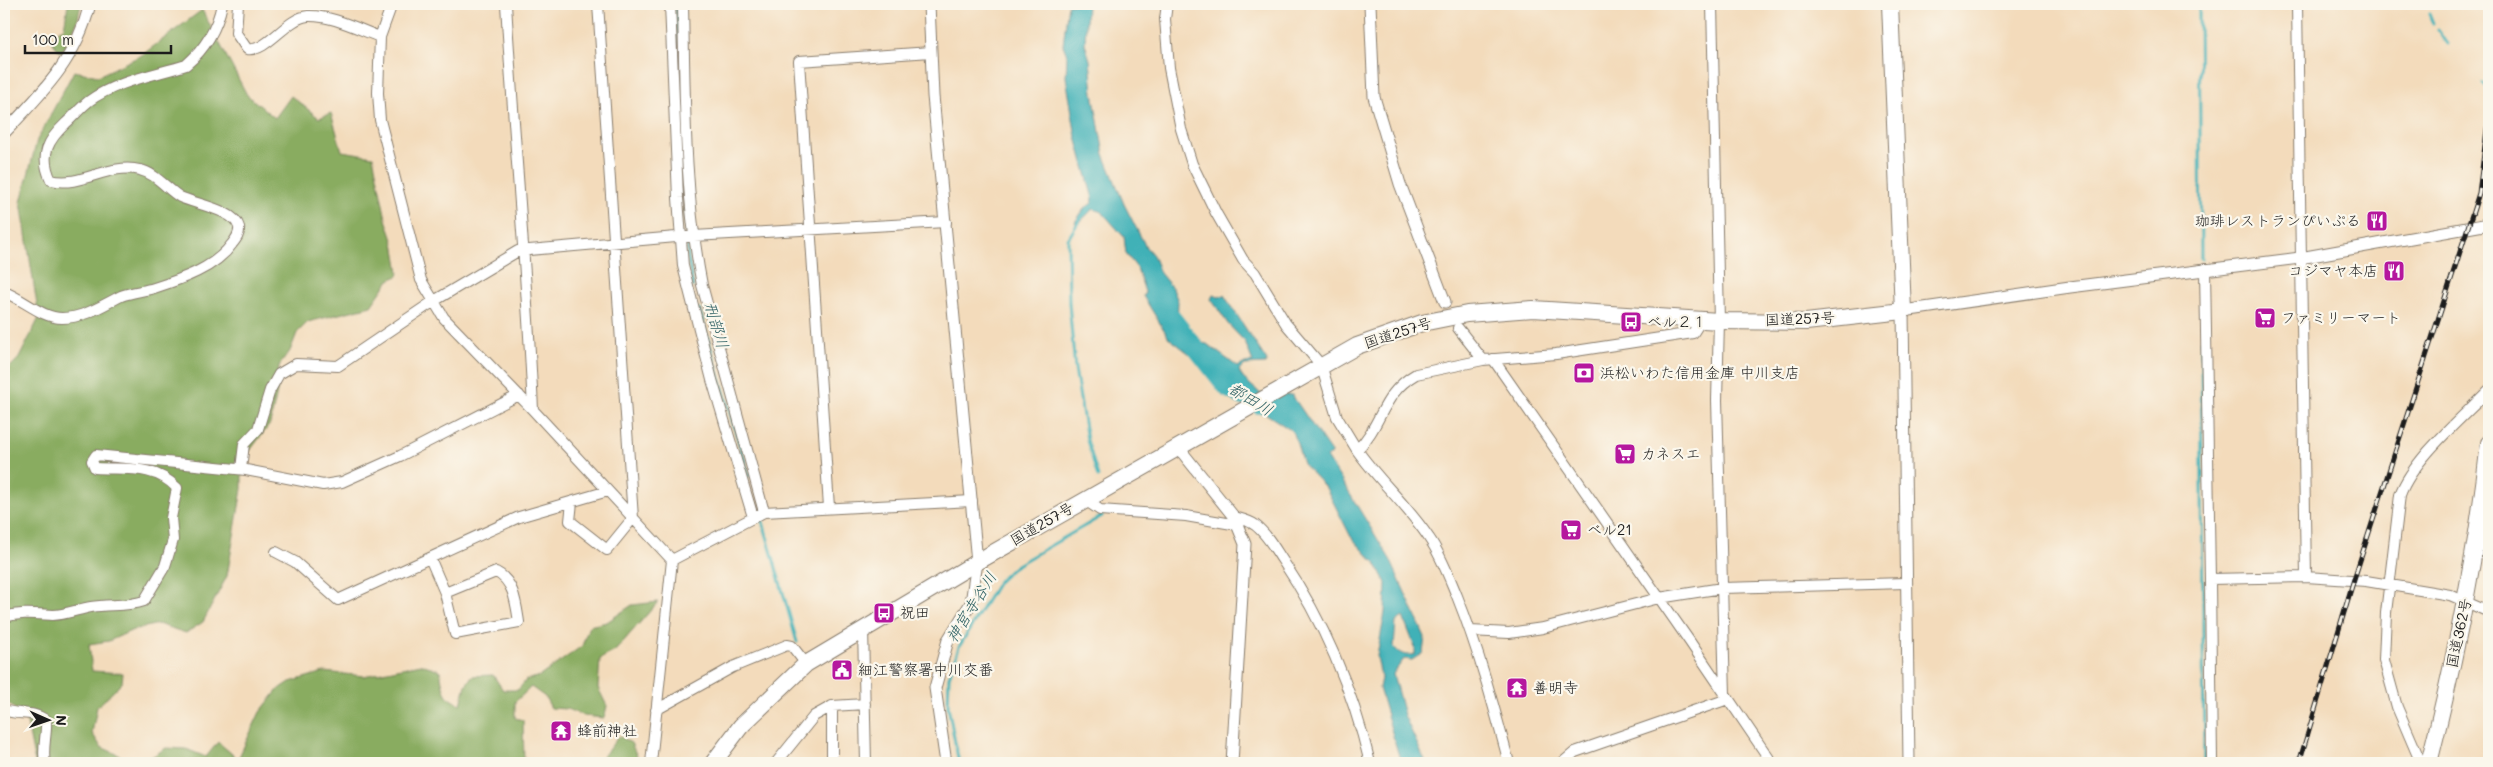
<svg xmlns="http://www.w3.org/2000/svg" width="2493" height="767" viewBox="0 0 2493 767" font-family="Mali,'Klee One',sans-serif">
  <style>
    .forest { fill: #89ac61; stroke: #52643e }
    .water { fill: #40b1b7; stroke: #2e666a; fill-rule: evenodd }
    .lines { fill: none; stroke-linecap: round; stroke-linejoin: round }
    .stream { stroke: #40b1b7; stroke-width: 3 }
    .river { stroke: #40b1b7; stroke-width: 18 }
    .minor-casing { stroke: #887c6c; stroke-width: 12 }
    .tertiary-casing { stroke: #887c6c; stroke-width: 13 }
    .trunk-casing { stroke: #887c6c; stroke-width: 18 }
    .minor { stroke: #fff; stroke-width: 10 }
    .tertiary { stroke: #fff; stroke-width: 11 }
    .trunk { stroke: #fff; stroke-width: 16 }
    .rail-casing { stroke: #1c1c1c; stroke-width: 5 }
    .rail { stroke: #fbf7ec; stroke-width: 3; stroke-dasharray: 9; stroke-linecap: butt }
    .labels { text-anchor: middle; stroke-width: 4.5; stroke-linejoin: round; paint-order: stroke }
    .poi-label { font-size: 15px; fill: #1c1c1c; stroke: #fbf7ec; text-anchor: start }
    .street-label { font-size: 15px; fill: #1c1c1c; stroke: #fbf7ec }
    .water-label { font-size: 16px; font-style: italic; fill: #2c5f62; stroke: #fbf7ec }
  </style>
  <rect width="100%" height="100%" fill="#fbf7ec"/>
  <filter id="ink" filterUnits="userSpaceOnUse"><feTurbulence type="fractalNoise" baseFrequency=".02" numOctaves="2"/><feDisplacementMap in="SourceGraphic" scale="10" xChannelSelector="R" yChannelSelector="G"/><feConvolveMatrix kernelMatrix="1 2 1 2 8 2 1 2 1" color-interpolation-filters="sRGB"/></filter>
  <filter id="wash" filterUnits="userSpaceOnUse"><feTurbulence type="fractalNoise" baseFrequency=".0096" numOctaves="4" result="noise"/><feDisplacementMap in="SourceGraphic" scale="20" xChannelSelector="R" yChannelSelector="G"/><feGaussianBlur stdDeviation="1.12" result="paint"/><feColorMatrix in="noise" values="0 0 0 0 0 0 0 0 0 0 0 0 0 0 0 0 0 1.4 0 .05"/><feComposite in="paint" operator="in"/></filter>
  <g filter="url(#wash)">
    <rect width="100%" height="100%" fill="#f3dbbb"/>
    <path class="forest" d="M68 4H81L77 23 61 53 52 42 59 30 64 28Z
      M202 10 247 95 275 118 291 96 319 118 331 113 342 151 373 156 386 219 394 243 399 272 398 276 389 280 371 306 308 322 297 333 290 351 279 366 277 392 270 424 242 461V489L227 576 203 622 186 633 158 624 133 630 109 641 89 644 92 671 123 673 122 683 97 707 92 733 101 747 121 756 129 763H35L26 718 4 700V373L19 358 39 318 21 202 37 140 74 71 98 76 142 55Z
      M658 602 615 651 600 659 598 688 607 706 604 718 584 716 567 709 551 708 545 697 531 687 515 702V718L523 720 524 763H332L319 759 299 760 298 763H142L166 748 186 749 206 757 218 742 238 759 260 712 278 690 290 682 324 672 364 676 421 664 440 670C443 687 443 699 461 704L466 685 472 676 493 675 503 690H518L526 680 540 676 582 646 589 626 607 622 632 605Z
      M619 736 631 743 637 756 635 763H598Z"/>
    <path class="water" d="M1068 4H1087L1085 44 1090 60 1093 93 1104 154 1124 204 1146 247 1153 255 1160 273 1173 289 1178 301 1177 326 1202 343 1207 344 1238 367 1245 363 1253 362 1245 342 1228 324 1211 299 1213 295 1219 297 1224 295 1267 361 1265 364 1245 365 1239 371 1243 378 1261 394 1292 395 1332 454 1327 457 1390 559 1425 637 1423 653 1412 660 1404 659 1393 674 1404 715 1426 763H1401L1379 688 1381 678 1377 656 1385 612 1386 583 1375 563 1351 537 1326 488 1303 464 1294 434 1289 429 1242 398 1231 386 1169 338 1143 296 1145 292 1137 268 1126 254 1124 237 1102 212 1093 209 1077 225 1075 222 1084 209 1092 203 1093 199 1076 137 1066 77 1067 55 1063 45ZM1403 617 1415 647V654C1407 657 1399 654 1394 647L1396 622Z"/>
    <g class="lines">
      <path class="stream" d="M676 4 680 85
        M2199 4 2201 259
        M2429 14 2433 24
        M2438 30 2448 44
        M2483 84 2489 90
        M685 193 688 258 693 286
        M1079 221 1068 239 1069 303 1075 369 1087 440 1098 477
        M2489 271V268
        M699 309 749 476
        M2201 341 2204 763
        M761 515 797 642
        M959 763 948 706 949 677 959 647 998 582 1015 566 1102 516"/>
      <path class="river" d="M1162 305 1228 389 1259 405"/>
    </g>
  </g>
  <g filter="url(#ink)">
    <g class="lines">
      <g class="minor-casing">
        <path id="minor" d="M238 4 236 33 247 49C267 53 286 18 308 16 331 15 358 29 380 37
          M392 4 380 37 378 93 380 120 421 280 444 318 533 410 672 560 651 763
          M506 4C514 139 527 274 533 410
          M670 4 678 198 683 266 712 380 753 517
          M683 4C685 97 684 193 702 285L764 512
          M1167 4 1165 19 1169 68 1181 129 1192 164 1216 213 1243 260 1255 273 1286 324 1321 365 1337 417 1357 450C1383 424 1381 394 1416 374L1483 360
          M1712 4 1719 321 1717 400 1725 695
          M2297 4 2306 577 2366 581 2450 595 2489 612
          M2205 269 2210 579
          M4 292C23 299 42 318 62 318 84 318 103 305 121 296 132 292 144 291 154 288 182 279 215 268 232 244 236 239 240 234 239 227 235 210 195 204 180 197 167 189 155 173 140 170 109 162 81 188 51 180 39 155 48 140 66 123 74 116 81 107 89 101 116 81 155 75 186 65 206 48 217 29 222 4
          M1458 328 1483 360 1556 354 1693 333 1702 319
          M1493 359 1690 642 1772 763
          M1357 450C1379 481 1408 506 1429 538 1441 555 1449 577 1457 596 1479 651 1494 707 1509 763
          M241 469 244 444 258 429 270 390 279 374 296 364 338 366 434 301 518 251 676 237 946 222
          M1085 500 1100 510 1186 516 1238 525
          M572 502 570 521 607 550 633 518 598 4
          M829 507 799 61 931 52
          M1234 517C1241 519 1250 521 1255 525 1267 534 1275 549 1283 561 1324 622 1353 692 1370 763
          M276 552 295 562 338 600 519 517 608 491
          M430 558 445 593 455 634 519 622C516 603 514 581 496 572L445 593
          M672 560 764 512 972 501
          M4 617C21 612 35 614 53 615 65 615 79 609 91 607 109 604 127 607 144 601L165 566 173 540 171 518 177 488C155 464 125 470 95 468L92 461 96 455 246 470 323 485 342 482 400 456 519 395
          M863 628 866 763
          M1470 631 1509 633 1543 628 1659 598 1722 588 1906 583
          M832 706V763
          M4 710C19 716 31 710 46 720 47 735 42 749 45 763
          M656 710 733 667 787 645 792 646 806 664
          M776 763 814 716 832 706 865 704
          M1562 763 1575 752 1728 699
          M2212 763 2210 579 2306 577
          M2421 763 2397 707 2384 660 2386 613 2400 495C2413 459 2462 418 2489 390"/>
      </g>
      <g class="tertiary-casing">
        <path id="tertiary" d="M929 4 933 96 977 562 971 603 948 640 935 688 946 763
          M1370 4 1374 97 1400 184 1445 302
          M4 133C43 92 76 60 90 4
          M1178 447 1234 517 1245 544 1232 763
          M1909 763 1903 311 2070 287 2300 258 2489 224"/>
      </g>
      <g class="trunk-casing">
        <path id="trunk" d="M713 763 741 726 806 664 977 562 1357 346 1422 323 1467 314 1533 309 1719 321 1806 322 1903 311 1890 4
          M2429 763C2456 656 2477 552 2489 443"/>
      </g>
      <use href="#minor" class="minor"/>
      <use href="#tertiary" class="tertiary"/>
      <use href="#trunk" class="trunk"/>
      <g class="rail-casing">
        <path id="rail" d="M2299 763 2354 579 2479 193 2489 114"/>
      </g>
      <use href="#rail" class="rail"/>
    </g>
  </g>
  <defs>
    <g id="restaurant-square" transform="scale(1.125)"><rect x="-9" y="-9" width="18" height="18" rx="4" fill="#b5179e" stroke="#fbf7ec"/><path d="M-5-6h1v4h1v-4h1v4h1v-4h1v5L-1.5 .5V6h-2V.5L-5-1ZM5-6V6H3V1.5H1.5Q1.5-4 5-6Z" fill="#fff"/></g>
    <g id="supermarket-square" transform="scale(1.125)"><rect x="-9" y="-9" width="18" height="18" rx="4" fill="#b5179e" stroke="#fbf7ec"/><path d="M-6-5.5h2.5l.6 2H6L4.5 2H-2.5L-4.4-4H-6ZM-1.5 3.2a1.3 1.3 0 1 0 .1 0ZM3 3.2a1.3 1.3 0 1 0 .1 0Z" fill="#fff"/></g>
    <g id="bus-square" transform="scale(1.125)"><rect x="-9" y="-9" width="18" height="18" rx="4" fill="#b5179e" stroke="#fbf7ec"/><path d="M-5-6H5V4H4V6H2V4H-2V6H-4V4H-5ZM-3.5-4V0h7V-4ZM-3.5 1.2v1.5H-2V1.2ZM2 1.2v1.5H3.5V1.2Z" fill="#fff"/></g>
    <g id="bank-square" transform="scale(1.125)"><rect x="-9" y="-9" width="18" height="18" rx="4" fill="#b5179e" stroke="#fbf7ec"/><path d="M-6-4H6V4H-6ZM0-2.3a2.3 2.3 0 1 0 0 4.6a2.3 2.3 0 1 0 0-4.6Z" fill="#fff"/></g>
    <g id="civic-square" transform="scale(1.125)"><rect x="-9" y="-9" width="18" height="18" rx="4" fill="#b5179e" stroke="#fbf7ec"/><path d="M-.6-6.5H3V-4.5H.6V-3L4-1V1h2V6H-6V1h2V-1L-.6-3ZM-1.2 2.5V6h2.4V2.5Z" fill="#fff"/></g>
    <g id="temple-square" transform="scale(1.125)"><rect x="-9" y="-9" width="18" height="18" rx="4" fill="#b5179e" stroke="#fbf7ec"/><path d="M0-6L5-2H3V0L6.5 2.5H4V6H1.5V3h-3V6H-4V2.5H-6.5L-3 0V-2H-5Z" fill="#fff"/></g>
  </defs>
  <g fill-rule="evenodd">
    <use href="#restaurant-square" x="2377" y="221"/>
    <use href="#restaurant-square" x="2394" y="271"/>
    <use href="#supermarket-square" x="2265" y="318"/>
    <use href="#bus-square" x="1631" y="322"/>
    <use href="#bank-square" x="1584" y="373"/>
    <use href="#supermarket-square" x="1625" y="454"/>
    <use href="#supermarket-square" x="1571" y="530"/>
    <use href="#bus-square" x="884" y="613"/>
    <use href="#civic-square" x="842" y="670"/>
    <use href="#temple-square" x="1517" y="688"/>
    <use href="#temple-square" x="561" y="731"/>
  </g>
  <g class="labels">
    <g class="poi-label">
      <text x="2361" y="226" text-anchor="end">珈琲レストランぴいぷる</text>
      <text x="2378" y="276" text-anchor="end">コジマヤ本店</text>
      <text x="2281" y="323">ファミリーマート</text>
      <text x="1647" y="327">ベル２１</text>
      <text x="1600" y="378">浜松いわた信用金庫 中川支店</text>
      <text x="1641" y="459">カネスエ</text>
      <text x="1587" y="535">ベル21</text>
      <text x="900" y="618">祝田</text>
      <text x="858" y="675">細江警察署中川交番</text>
      <text x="1533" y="693">善明寺</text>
      <text x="577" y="736">蜂前神社</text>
    </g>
    <g class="street-label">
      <text transform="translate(1800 319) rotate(-2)" y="5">国道257号</text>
      <text transform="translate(1398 333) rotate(-18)" y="5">国道257号</text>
      <text transform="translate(1042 524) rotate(-30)" y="5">国道257号</text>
      <text transform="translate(2459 633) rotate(-78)" y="5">国道362号</text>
    </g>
    <g class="water-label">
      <text transform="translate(717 325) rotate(74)" y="6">刑部川</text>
      <text transform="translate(1251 399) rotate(31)" y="6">都田川</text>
      <text transform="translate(971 607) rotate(-58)" y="6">神宮寺谷川</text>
    </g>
  </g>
  <rect width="2493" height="767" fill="none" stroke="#fbf7ec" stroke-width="20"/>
  <g transform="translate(48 720) rotate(92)" stroke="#fbf7ec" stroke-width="4" paint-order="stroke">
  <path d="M0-4L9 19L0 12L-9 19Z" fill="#1c1c1c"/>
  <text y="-8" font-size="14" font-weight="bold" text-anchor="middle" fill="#1c1c1c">N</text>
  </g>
  <path d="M25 45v8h146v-8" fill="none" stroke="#1c1c1c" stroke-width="2.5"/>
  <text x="32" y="45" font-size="15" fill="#1c1c1c" stroke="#fbf7ec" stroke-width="4" paint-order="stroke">100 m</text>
</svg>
